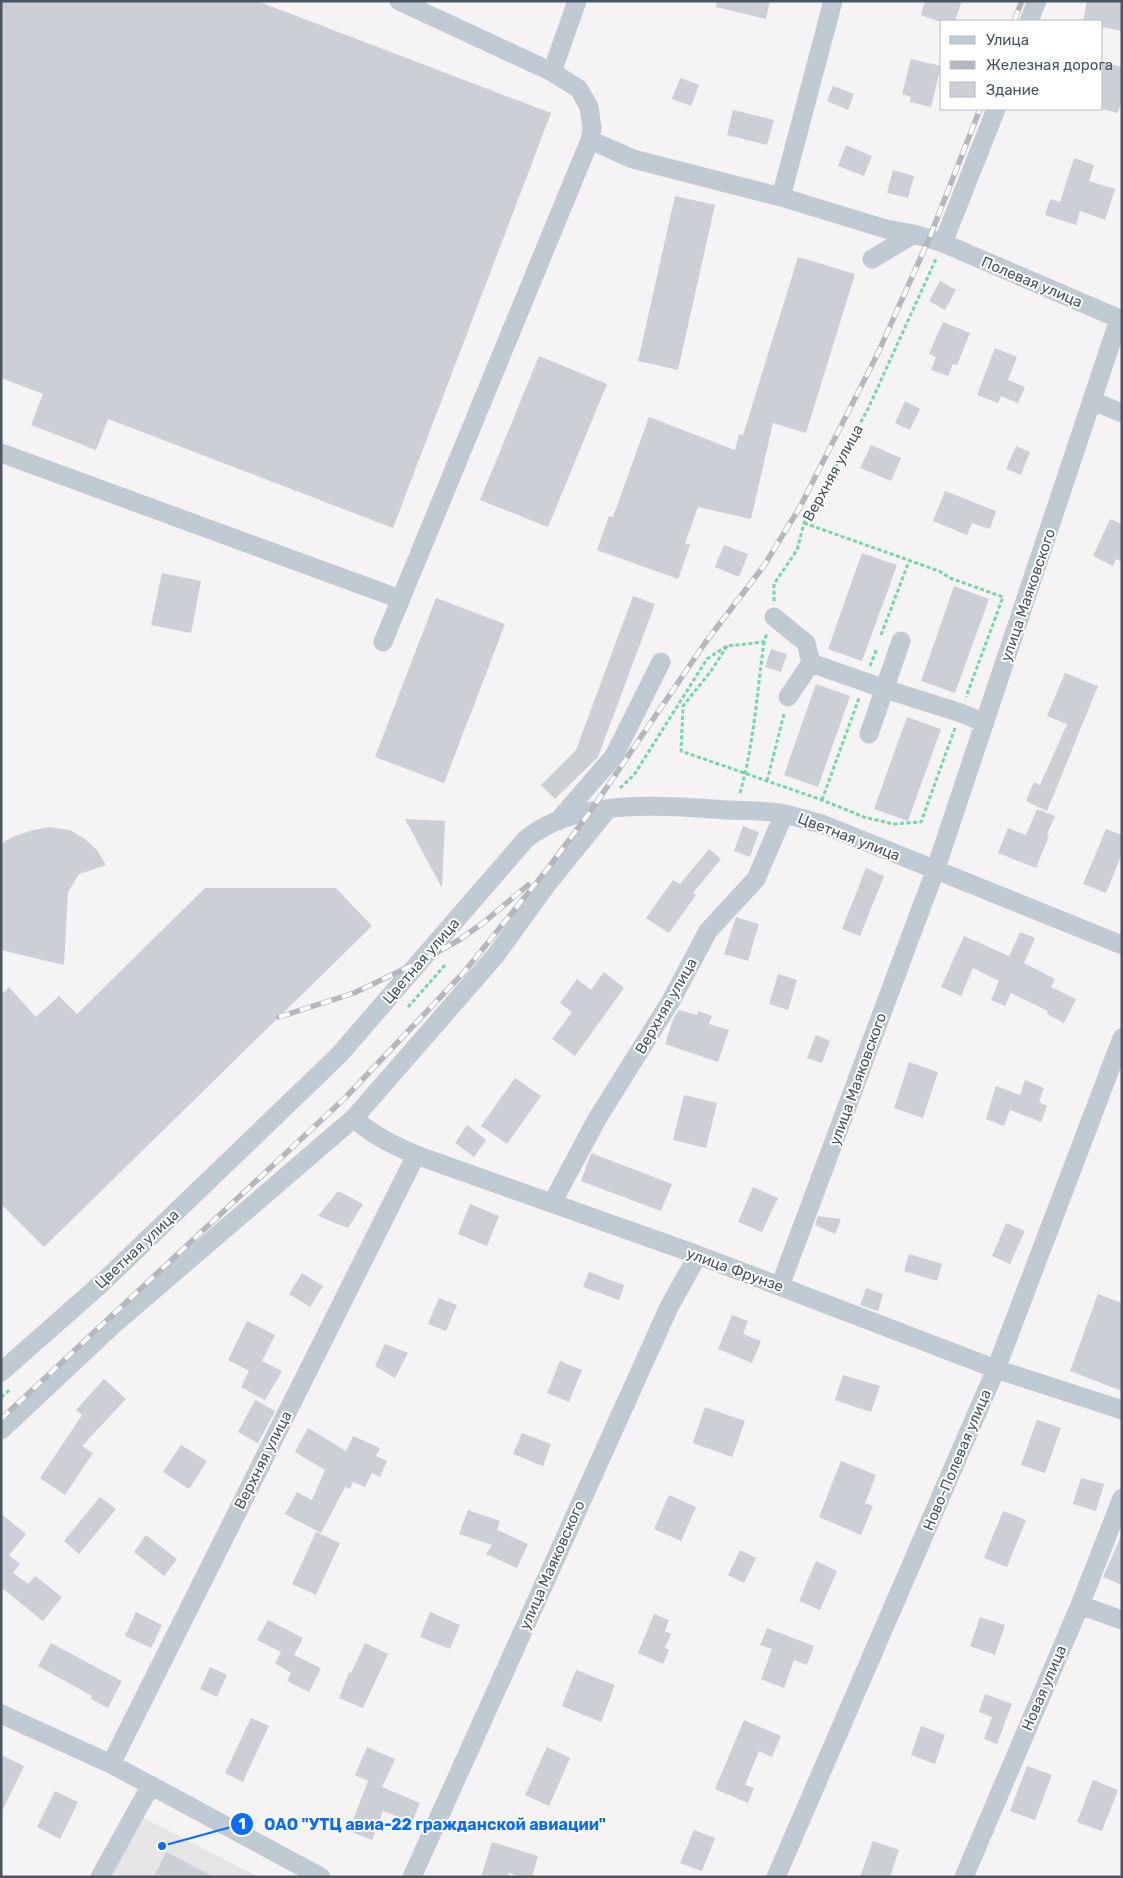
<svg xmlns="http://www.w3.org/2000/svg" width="1123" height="1878" viewBox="0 0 1123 1878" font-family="Rubik,sans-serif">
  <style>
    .education { fill: #e6e4e5 }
    .building { fill: #cccfd5 }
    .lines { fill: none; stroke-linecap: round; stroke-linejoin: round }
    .path { stroke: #73d7a8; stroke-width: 3; stroke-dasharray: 4 2.5; stroke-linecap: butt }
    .minor { stroke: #c0cad3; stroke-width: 19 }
    .rail-casing { stroke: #b4b8be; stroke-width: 5.5 }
    .rail { stroke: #fff; stroke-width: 4; stroke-dasharray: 11; stroke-linecap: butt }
    .labels { text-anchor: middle; stroke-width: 4; stroke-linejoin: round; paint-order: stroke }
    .street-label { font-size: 15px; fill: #485563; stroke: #fff }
    .leader { fill: none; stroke: #0a6cf8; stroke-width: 2 }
    .callout-dot { fill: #0a6cf8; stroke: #fff; stroke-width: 2 }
    .mark-label { font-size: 15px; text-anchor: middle; font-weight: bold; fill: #fff }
    .callout-label { font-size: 16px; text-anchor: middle; font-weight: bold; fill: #0a6cf8; stroke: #fff; stroke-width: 4; stroke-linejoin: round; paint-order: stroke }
  </style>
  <rect width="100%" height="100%" fill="#f5f3f3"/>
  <path class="education" d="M140 1816 259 1877H107Z"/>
  <path class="building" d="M1 1H257L551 113 393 528 108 419 96 450 31 425 43 394 1 378Z
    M717 1H770L766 19 716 7Z
    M925 1H962L955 21H938L921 15Z
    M1087 1H1122V31L1102 27V21H1083Z
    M911 59 941 66 931 107 910 102 911 97 902 94Z
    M1102 62 1122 67V100L1118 113 1102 109Z
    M680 78 699 85 691 106 672 99Z
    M833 86 854 94 848 110 827 101Z
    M733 110 774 120 767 145 727 135Z
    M846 145 872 156 864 176 838 166Z
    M1074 158 1094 165 1089 181 1115 189 1105 220 1080 211 1076 225 1045 215 1050 199 1060 202Z
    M893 170 914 176 908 198 887 193Z
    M675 196 715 205 678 370 638 361Z
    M798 257 855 274 806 433 773 423 751 519 698 507 685 543 690 545 678 579 597 550 609 516 613 517 649 417 735 450 739 434 743 435Z
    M940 281 956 290 945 310 929 301Z
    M943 322 970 333 957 365 953 364 948 376 931 370 936 357 929 354Z
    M995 348 1017 357 1008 380 1025 387 1018 403 1001 396 998 403 977 395Z
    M539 356 607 384 548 527 480 500Z
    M905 401 920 409 910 430 895 423Z
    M871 445 901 458 891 481 860 468Z
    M1016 446 1030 452 1021 475 1006 469Z
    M945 491 996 511 990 529 972 523 967 535 933 521Z
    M1110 519 1122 524V562L1116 559 1113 566 1093 556Z
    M724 545 748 554 739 577 715 567Z
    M862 553 897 565 862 661 828 649Z
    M162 573 201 581 191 633 151 625Z
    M954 586 989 599 955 693 921 681Z
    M633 596 655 604 598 757 555 799 541 785 576 750Z
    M436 598 505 624 444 783 375 757Z
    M771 649 787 654 781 672 765 667Z
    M1065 673 1098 686 1047 811 1026 801 1034 782 1040 785 1067 724 1047 716Z
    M816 684 850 696 818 787 784 775Z
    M907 717 941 729 908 821 874 809Z
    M1037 809 1055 816 1047 834 1049 836 1036 868 998 853 1008 828 1026 835Z
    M405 819 445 821 442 888Z
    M743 826 759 832 750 857 734 851Z
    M48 827 70 830 85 839 97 850 106 865 79 874 68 892 64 965 1 950V845L10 838 30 831Z
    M1106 829 1122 835V854L1106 893 1083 884Z
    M709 849 721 859 693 893 696 895 669 933 646 918 673 880 680 884Z
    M866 868 884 876 860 936 842 929Z
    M205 888H336L372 926 44 1247 1 1204V995L9 987 36 1017 59 996 77 1014Z
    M736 917 759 924 748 961 724 954Z
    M1020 932 1035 938 1024 963 1055 979 1051 987 1076 999 1064 1023 1047 1014 1048 1011 1011 993 1005 1006 991 1000 999 981 973 968 961 996 941 987 964 936 1009 956Z
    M604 972 624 988 575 1056 552 1039 572 1012 560 1003 577 979 591 990Z
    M778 974 797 980 788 1010 769 1004Z
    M679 1010 697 1015 698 1011 712 1016 709 1024 729 1030 718 1062 665 1044 673 1019Z
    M816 1035 830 1041 822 1063 807 1058Z
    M909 1062 938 1072 923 1118 894 1108Z
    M515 1078 541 1096 507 1144 481 1126Z
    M1025 1080 1044 1088 1039 1102 1047 1106 1041 1122 1010 1110 1004 1126 986 1119 996 1086 1020 1095Z
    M684 1095 717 1103 706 1148 673 1140Z
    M467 1125 486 1140 474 1157 455 1143Z
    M591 1153 672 1184 661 1211 581 1181Z
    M753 1187 778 1198 762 1232 738 1222Z
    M338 1191 363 1204 348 1228 318 1216Z
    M470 1204 499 1216 487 1246 458 1234Z
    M818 1216 841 1219 835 1234 815 1225Z
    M1006 1223 1025 1231 1010 1264 992 1256Z
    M909 1254 942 1264 937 1281 904 1271Z
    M589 1272 624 1285 619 1300 583 1287Z
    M302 1273 323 1286 310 1307 289 1294Z
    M866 1288 883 1294 878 1311 860 1305Z
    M1098 1294 1122 1303V1391L1070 1371Z
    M439 1298 457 1305 446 1331 428 1324Z
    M732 1315 748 1321 743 1334 761 1341 752 1363 718 1349Z
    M247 1321 275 1335 262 1361 282 1371 265 1400 241 1387 249 1371 228 1360Z
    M385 1344 408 1353 395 1378 375 1366Z
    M560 1361 582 1370 569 1402 547 1393Z
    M843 1375 880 1386 871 1412 835 1400Z
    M104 1379 126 1399 82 1446 93 1453 65 1495 40 1478 82 1415 76 1410Z
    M255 1400 275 1411 258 1443 238 1432Z
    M705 1407 745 1421 732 1457 693 1443Z
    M1037 1420 1061 1428 1045 1473 1021 1465Z
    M308 1428 346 1451 353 1436 380 1448 376 1456 387 1461 380 1477 372 1473 365 1487 353 1482 350 1489 345 1487 321 1533 285 1514 297 1492 312 1500 325 1470 295 1452Z
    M522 1433 551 1444 543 1466 513 1454Z
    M181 1445 207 1461 189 1489 163 1472Z
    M841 1461 876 1475 865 1503 873 1506 861 1535 819 1517Z
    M1081 1478 1104 1484 1096 1511 1073 1504Z
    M669 1495 696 1507 681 1541 654 1529Z
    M100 1497 116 1509 79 1554 64 1541Z
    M468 1510 500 1521 497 1530 528 1544 517 1568 486 1554 492 1545 459 1534Z
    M1003 1511 1026 1520 1007 1567 984 1558Z
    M1 1514 26 1534 9 1555 20 1564 13 1573 28 1584 35 1576 62 1597 43 1621 3 1589 1 1591Z
    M316 1532 340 1543 316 1595 292 1584Z
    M1122 1534V1585L1103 1577Z
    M146 1535 177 1559 164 1576 134 1552Z
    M740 1550 756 1558 744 1583 728 1575Z
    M816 1561 837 1571 820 1610 799 1601Z
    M136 1612 162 1625 151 1648 125 1636Z
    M430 1612 460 1625 450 1649 420 1637Z
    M654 1614 669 1620 665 1631 671 1634 665 1648 669 1650 663 1664 638 1653Z
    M980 1617 1005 1625 995 1655 970 1646Z
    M268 1620 303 1638 294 1655 321 1668 309 1692 287 1681 291 1673 275 1663 281 1652 257 1640Z
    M767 1628 814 1646 807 1665 794 1660 784 1688 761 1679 772 1649 760 1645Z
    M51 1643 122 1681 108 1708 91 1699 92 1696 38 1666Z
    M365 1643 388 1654 363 1708 339 1698 349 1672 351 1673Z
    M210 1667 227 1675 217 1697 200 1689Z
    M576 1670 615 1685 601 1722 562 1706Z
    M985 1694 1012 1704 997 1744 984 1739 992 1717 979 1712Z
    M251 1718 269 1726 243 1782 225 1773Z
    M744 1720 781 1736 772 1757 759 1751 745 1785 754 1788 748 1803 715 1789Z
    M921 1726 945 1735 935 1764 911 1755Z
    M367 1747 395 1759 382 1787 420 1803 412 1822 383 1811 372 1840 349 1831 368 1781 355 1775Z
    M547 1747 570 1758 549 1806 525 1795Z
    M1 1755 24 1766 1 1813Z
    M1027 1766 1052 1775 1035 1820 1010 1811Z
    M1093 1780 1118 1790 1102 1831 1077 1822Z
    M55 1791 78 1802 60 1839 37 1827Z
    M694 1830 715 1838 702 1871 680 1863Z
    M873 1841 899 1850 890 1877H860Z
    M492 1842 538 1856 532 1877H521L509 1873 508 1877H481Z
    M166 1852 214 1877H154Z"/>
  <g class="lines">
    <path class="path" d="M804 523 939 571 950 578 1003 597 966 697
      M774 601V584L797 550 804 523 867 411 936 259
      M881 635 909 561
      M727 646 711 671 683 706 681 751 822 800 864 817 893 824 921 822 955 728
      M870 666 877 648
      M767 781 784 714
      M620 788 634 775 707 659 727 646 764 642 767 633
      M740 793C754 744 757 692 764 642
      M822 800 859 698
      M408 1007 446 964
      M1 1397 11 1389"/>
    <path class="minor" d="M1029 21 1037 1
      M552 72 577 1
      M590 140 633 159 781 197 886 229 914 234 943 243 1122 320
      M781 197 833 1
      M943 243 996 109
      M872 259 914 234
      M1093 401 1122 413
      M1 453 400 599
      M774 617 806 643 811 663
      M383 642 590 140 592 128 589 107 579 89 552 72 399 1
      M788 697 811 663 885 689 961 713 985 723
      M869 734 901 641
      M558 821 614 756 661 662
      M354 1118C372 1135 393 1145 416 1155L698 1255 996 1369 1122 1410
      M552 1203 597 1119 672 999 708 931 756 879 784 814
      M780 1286 935 871 1119 319
      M1 1372 102 1283 339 1055 526 839C577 797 666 806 728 810 747 811 767 810 785 814 797 817 810 821 822 824L1122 945
      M1 1430 113 1325 354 1118 496 955 548 883 607 810
      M1080 1605 1122 1620
      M1 1714 111 1764 321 1877
      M111 1764 416 1155
      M100 1877 151 1785
      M412 1877 669 1307 698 1255
      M776 1877 996 1369 1122 1038
      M964 1877 1080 1605 1122 1498"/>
    <g class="rail-casing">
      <path id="rail" d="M1014 21 1022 1
        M279 1017 354 993 421 961 459 940 483 923 528 885
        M1 1419 345 1098 465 971 549 867 590 812 705 643 763 567 800 507 878 353 929 239 980 109"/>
    </g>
    <use href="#rail" class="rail"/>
  </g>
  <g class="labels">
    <g class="street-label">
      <text transform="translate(1032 282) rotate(23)" y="5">Полевая улица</text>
      <text transform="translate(833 473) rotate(-61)" y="5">Верхняя улица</text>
      <text transform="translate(1028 595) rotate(-71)" y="5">улица Маяковского</text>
      <text transform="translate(849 837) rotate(21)" y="5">Цветная улица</text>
      <text transform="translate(421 961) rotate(-49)" y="5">Цветная улица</text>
      <text transform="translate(666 1006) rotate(-60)" y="5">Верхняя улица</text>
      <text transform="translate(858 1079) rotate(-70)" y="5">улица Маяковского</text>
      <text transform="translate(137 1249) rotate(-43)" y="5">Цветная улица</text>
      <text transform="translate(735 1270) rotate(20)" y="5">улица Фрунзе</text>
      <text transform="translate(263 1460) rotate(-63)" y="5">Верхняя улица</text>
      <text transform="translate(957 1460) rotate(-67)" y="5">Ново-Полевая улица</text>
      <text transform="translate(552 1565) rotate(-66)" y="5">улица Маяковского</text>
      <text transform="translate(1044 1688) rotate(-67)" y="5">Новая улица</text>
    </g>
  </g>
  <path class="leader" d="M162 1846L242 1824"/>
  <g class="callout-dot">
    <circle cx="162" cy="1846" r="5"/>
    <circle cx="242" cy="1824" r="12"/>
  </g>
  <g class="mark-label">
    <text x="242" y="1829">1</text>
  </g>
  <g class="callout-label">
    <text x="435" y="1830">ОАО "УТЦ авиа-22 гражданской авиации"</text>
  </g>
  <rect width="1123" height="1878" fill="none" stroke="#485563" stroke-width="5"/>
  <rect x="940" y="20" width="162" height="90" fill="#ffffff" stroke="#b6bbc1"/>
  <rect x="950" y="36" width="25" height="8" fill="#c0cad3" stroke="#b6bbc1"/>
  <text x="986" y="45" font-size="15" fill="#485563">Улица</text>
  <rect x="950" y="61" width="25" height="8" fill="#b4b8be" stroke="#b6bbc1"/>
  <text x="986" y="70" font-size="15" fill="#485563">Железная дорога</text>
  <rect x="950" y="82" width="25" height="15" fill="#cccfd5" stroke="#b6bbc1"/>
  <text x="986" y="95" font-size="15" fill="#485563">Здание</text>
</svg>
